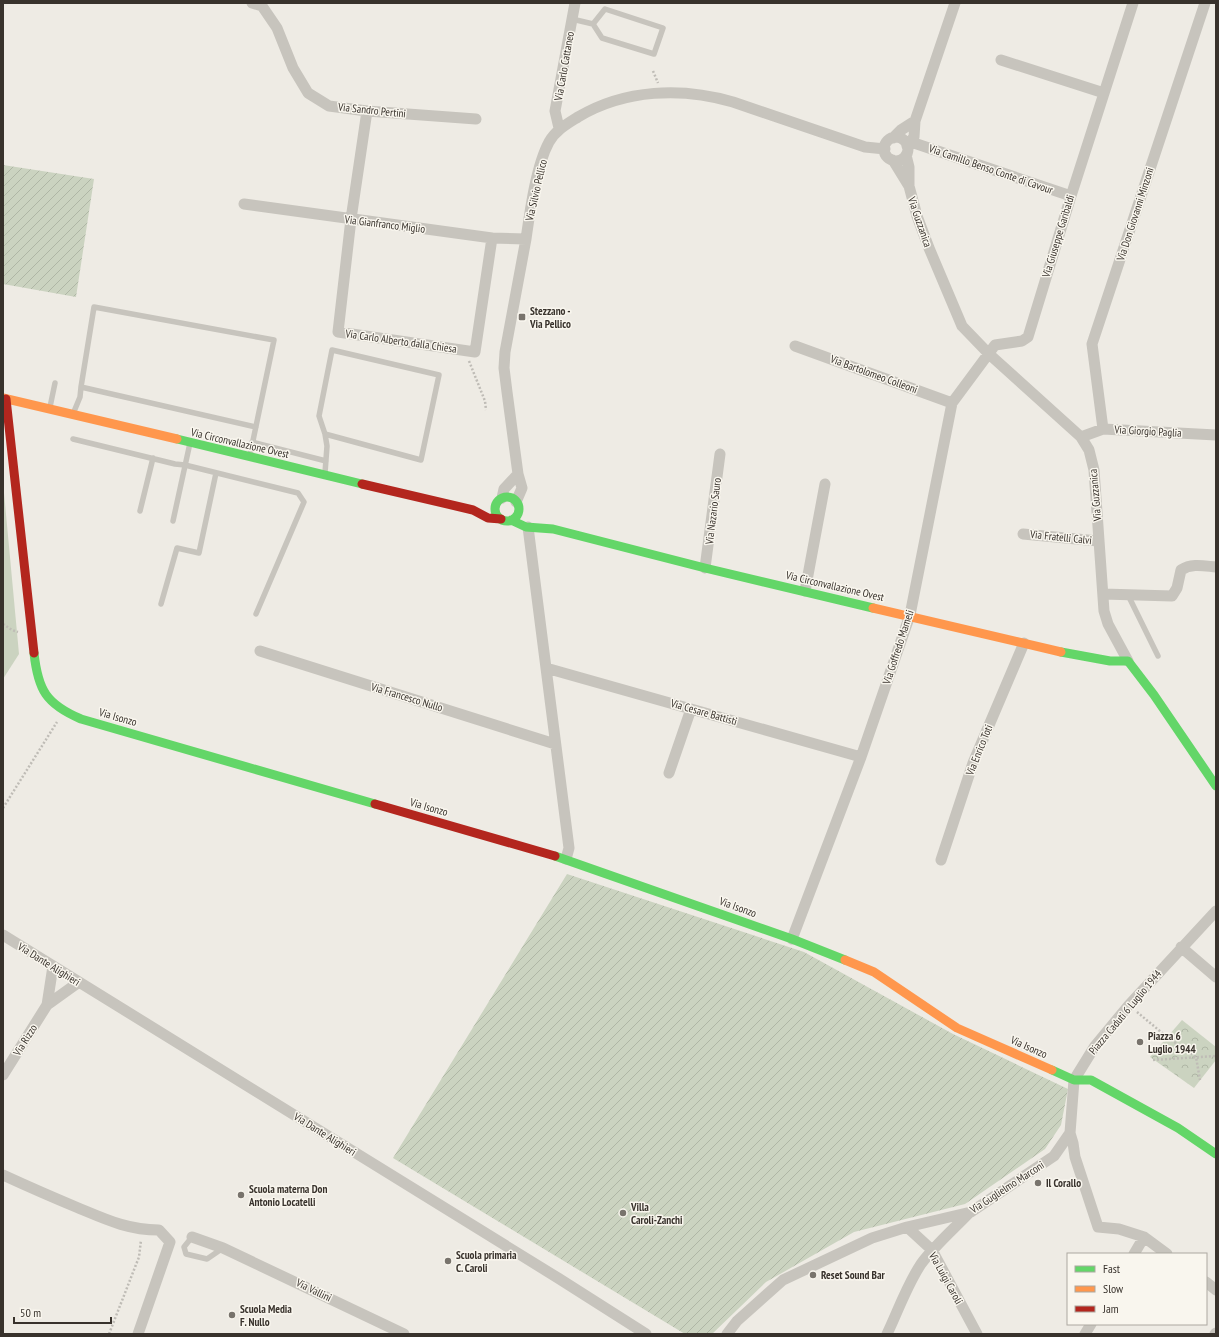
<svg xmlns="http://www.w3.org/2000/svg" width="1219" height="1337" viewBox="0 0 1219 1337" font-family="'PT Sans Narrow',sans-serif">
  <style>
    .grass { fill: #cbd3c0 }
    .forest { fill: url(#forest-crowns) }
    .garden { fill: url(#garden-furrows) }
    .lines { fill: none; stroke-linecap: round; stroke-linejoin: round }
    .path { stroke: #bfbcb6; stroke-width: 2.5; stroke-dasharray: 2 2; stroke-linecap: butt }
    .lane { stroke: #c7c4bd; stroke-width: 5.5 }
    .street { stroke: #c7c4bd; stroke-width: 11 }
    .fast { stroke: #63d668; stroke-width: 9 }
    .slow { stroke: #ff974d; stroke-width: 9 }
    .jam { stroke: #b3261e; stroke-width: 9 }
    .poi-dot { fill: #78736c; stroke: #f9f6ee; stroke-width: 1.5 }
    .labels { text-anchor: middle; stroke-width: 3; stroke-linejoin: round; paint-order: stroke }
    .street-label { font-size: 11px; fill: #38322c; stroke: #f9f6ee }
    .poi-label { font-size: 11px; font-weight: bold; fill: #38322c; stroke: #f9f6ee; text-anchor: start }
  </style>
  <defs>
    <pattern id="forest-crowns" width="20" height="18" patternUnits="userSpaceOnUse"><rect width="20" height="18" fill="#cbd3c0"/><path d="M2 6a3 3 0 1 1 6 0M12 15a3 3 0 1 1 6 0" fill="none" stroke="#afb6a5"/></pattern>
    <pattern id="garden-furrows" width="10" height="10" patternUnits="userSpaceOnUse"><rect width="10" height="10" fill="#cbd3c0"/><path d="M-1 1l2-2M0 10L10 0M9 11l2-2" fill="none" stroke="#afb6a5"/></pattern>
  </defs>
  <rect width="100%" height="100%" fill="#eeebe4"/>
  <path class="grass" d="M3 482 19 654 3 679Z"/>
  <path class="forest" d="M1182 1020 1216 1047V1060L1194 1088 1150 1057Z"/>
  <path class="garden" d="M3 165 94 179 76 297 3 284Z
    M567 874 804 952 953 1034 1068 1089 1061 1125 1045 1149 965 1204 854 1232 766 1282 712 1334H685L393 1158Z"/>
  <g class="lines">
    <path class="path" d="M653 71 658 83
      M469 361 485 401 486 410
      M3 624 12 630 18 632
      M3 808 57 722
      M1137 1012 1167 1037 1196 1057 1200 1080
      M1153 1060 1216 1056
      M109 1334 139 1257 141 1240"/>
    <path class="lane" d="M572 19 593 24 602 38 654 54 663 28 605 9 593 24
      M50 407 55 383
      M73 414 80 397 81 387
      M73 439 175 464 185 465 298 493 304 502 256 614
      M252 442 326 461
      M250 455 274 340 94 307 81 387 256 427
      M325 473 327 446 325 434 319 416 332 350 439 375 421 460 325 434
      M140 511 153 458
      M173 521 190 443
      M1128 595 1158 656
      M161 604 177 548 199 553 216 473
      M192 1237 184 1247 186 1254 207 1259 223 1248"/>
    <path class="street" d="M252 3 262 6 277 28 293 68 308 93 329 106 367 111 476 119
      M1001 60 1104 93
      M367 111 351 219 338 332 475 352 492 238
      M559 128 555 111 575 3
      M884 149a12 12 0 1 1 24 0a12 12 0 1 1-24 0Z
      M893 138 901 130 915 121
      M911 142 1071 196
      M907 146 914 137 915 121 955 3
      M906 155 909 167V186
      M893 160 909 186 917 216 929 248 962 326 989 354 1081 437 1089 450 1094 470 1104 611 1108 624 1128 661
      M244 204 492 238 526 239
      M795 346 952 403
      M1103 429 1092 344 1205 3
      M1081 437 1103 429 1216 435
      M502 498 504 489 518 474
      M516 502 522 488 518 474 507 392 504 368 505 352C512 314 519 277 526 239 530 211 536 166 549 142 556 130 567 124 578 117 625 89 682 87 733 102L865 147 885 149
      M528 527 569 848 566 859
      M1023 534 1098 541
      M705 568 720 454
      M805 591 825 484
      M1103 594 1172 596 1177 588 1181 570C1192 563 1204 566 1216 567
      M260 651 555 744
      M546 668 861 757
      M669 773 691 709
      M941 860 973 763 1024 643
      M3 935 558 1278 646 1334
      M792 939 861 757 910 615 952 403 995 345 1022 341 1028 337 1071 196 1133 3
      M1181 947 1216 977
      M47 1005 53 966
      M3 1075 47 1005 79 982
      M1070 1133 1073 1143 1075 1157 1098 1227 1119 1229 1144 1237 1167 1254
      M3 1175C27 1186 52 1197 76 1207 105 1219 127 1230 159 1230L170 1242 138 1334
      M907 1227 932 1250 977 1334
      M192 1237 223 1248 404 1334
      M1134 1254 1144 1237
      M1206 1282 1216 1290
      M727 1334 737 1321 783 1280 872 1238 907 1227 971 1212 1054 1156 1070 1133 1074 1080 1095 1046 1129 1005 1216 911
      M887 1334C898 1311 907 1285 921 1264 935 1245 954 1229 970 1212
      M1085 1334 1091 1324
      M1215 1334 1216 1333"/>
    <path class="fast" d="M177 439 362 484
      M495 509a12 12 0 1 1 24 0a12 12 0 1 1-24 0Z
      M511 520 526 527 553 529 705 568 873 608
      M1061 652 1110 661H1128L1154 695 1216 786
      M34 653C38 690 46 704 81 719L375 804
      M555 856 792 939 845 960
      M1052 1070 1074 1080H1091L1178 1128 1216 1154"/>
    <path class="slow" d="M3 398 177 439
      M873 608 1061 652
      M845 960 874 972 957 1028 1052 1070"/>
    <path class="jam" d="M6 399 34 653
      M362 484 473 510 488 518 501 519
      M375 804 555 856"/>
  </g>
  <g class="poi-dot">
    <rect x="518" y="313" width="8" height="8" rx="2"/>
    <circle cx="1140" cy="1042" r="4"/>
    <circle cx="1038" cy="1183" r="4"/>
    <circle cx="241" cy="1195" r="4"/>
    <circle cx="623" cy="1213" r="4"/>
    <circle cx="448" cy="1261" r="4"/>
    <circle cx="813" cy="1275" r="4"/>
    <circle cx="232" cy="1315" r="4"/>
  </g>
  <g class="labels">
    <g class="street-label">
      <text transform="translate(564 66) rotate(-80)" y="4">Via Carlo Cattaneo</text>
      <text transform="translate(372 110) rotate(6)" y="4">Via Sandro Pertini</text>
      <text transform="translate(991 169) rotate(19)" y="4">Via Camillo Benso Conte di Cavour</text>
      <text transform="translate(536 190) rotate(-77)" y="4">Via Silvio Pellico</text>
      <text transform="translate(1135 214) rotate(-72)" y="4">Via Don Giovanni Minzoni</text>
      <text transform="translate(920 222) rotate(71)" y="4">Via Guzzanica</text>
      <text transform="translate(385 224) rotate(7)" y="4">Via Gianfranco Miglio</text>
      <text transform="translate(1058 236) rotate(-73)" y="4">Via Giuseppe Garibaldi</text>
      <text transform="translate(401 341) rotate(8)" y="4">Via Carlo Alberto dalla Chiesa</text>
      <text transform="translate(874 374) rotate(20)" y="4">Via Bartolomeo Colleoni</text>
      <text transform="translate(1148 431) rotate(3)" y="4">Via Giorgio Paglia</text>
      <text transform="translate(240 443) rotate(13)" y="4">Via Circonvallazione Ovest</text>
      <text transform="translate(1095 495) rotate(-95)" y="4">Via Guzzanica</text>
      <text transform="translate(713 511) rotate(-83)" y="4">Via Nazario Sauro</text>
      <text transform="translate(1061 537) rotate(6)" y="4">Via Fratelli Calvi</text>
      <text transform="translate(835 586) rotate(13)" y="4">Via Circonvallazione Ovest</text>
      <text transform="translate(898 647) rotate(-72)" y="4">Via Goffredo Mameli</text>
      <text transform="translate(407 697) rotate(17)" y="4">Via Francesco Nullo</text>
      <text transform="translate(704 712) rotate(16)" y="4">Via Cesare Battisti</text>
      <text transform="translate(118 717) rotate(16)" y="4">Via Isonzo</text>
      <text transform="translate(979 750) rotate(-68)" y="4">Via Enrico Toti</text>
      <text transform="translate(429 807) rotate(16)" y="4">Via Isonzo</text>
      <text transform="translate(738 907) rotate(20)" y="4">Via Isonzo</text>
      <text transform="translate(49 964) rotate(32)" y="4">Via Dante Alighieri</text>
      <text transform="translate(1125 1012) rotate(-50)" y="4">Piazza Caduti 6 Luglio 1944</text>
      <text transform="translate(25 1040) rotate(-58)" y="4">Via Rizzo</text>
      <text transform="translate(1029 1047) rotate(24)" y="4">Via Isonzo</text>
      <text transform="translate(325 1134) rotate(32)" y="4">Via Dante Alighieri</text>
      <text transform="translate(1007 1187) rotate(-33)" y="4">Via Guglielmo Marconi</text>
      <text transform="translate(946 1278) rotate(61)" y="4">Via Luigi Caroli</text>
      <text transform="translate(314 1290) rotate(26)" y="4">Via Vallini</text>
    </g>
    <g class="poi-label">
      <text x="530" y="315">Stezzano -<tspan x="530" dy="13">Via Pellico</tspan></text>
      <text x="1148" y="1040">Piazza 6<tspan x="1148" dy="13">Luglio 1944</tspan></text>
      <text x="1046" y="1187">Il Corallo</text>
      <text x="249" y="1193">Scuola materna Don<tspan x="249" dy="13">Antonio Locatelli</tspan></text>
      <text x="631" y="1211">Villa<tspan x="631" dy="13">Caroli-Zanchi</tspan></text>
      <text x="456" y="1259">Scuola primaria<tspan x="456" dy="13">C. Caroli</tspan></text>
      <text x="821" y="1279">Reset Sound Bar</text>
      <text x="240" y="1313">Scuola Media<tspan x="240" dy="13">F. Nullo</tspan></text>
    </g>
  </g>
  <rect width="1219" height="1337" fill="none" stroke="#38322c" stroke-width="8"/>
  <rect x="1067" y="1253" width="140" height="72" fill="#f9f6ee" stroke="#aca8a0"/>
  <rect x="1075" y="1266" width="20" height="6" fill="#63d668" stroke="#aca8a0"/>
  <text x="1103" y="1273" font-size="12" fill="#38322c">Fast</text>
  <rect x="1075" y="1286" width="20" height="6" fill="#ff974d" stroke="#aca8a0"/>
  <text x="1103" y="1293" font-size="12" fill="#38322c">Slow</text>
  <rect x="1075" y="1306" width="20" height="6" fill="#b3261e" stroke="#aca8a0"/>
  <text x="1103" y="1313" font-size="12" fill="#38322c">Jam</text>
  <path d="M14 1317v6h97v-6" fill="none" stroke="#38322c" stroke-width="2"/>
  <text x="20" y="1317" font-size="12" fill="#38322c" stroke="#f9f6ee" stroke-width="3" paint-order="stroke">50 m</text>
</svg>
